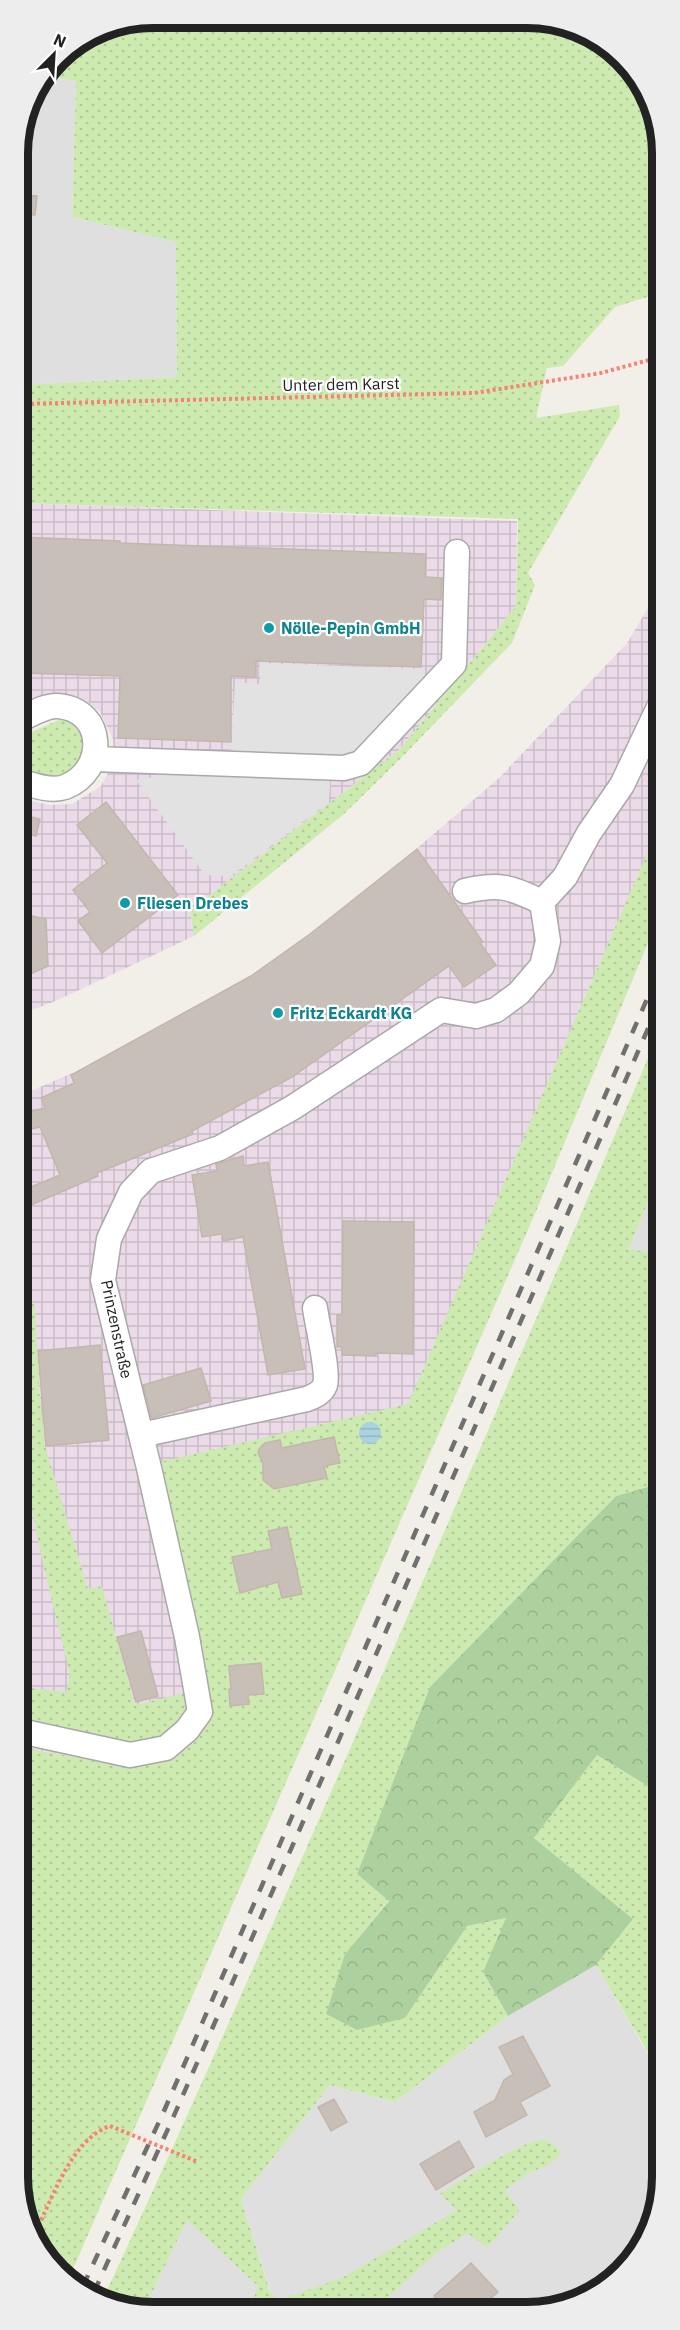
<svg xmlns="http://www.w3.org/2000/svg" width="680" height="2330" viewBox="0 0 680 2330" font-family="'IBM Plex Sans',sans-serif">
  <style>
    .residential { fill: #e0dfdf }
    .industrial { fill: url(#industrial-grid) }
    .grass { fill: url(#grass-dots) }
    .forest { fill: url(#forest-crowns) }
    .parking { fill: #e2e2e2 }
    .water { fill: url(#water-rules) }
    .building { fill: #c7bfb8; stroke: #c4b6ab; stroke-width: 1.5 }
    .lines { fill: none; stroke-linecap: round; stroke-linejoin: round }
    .minor-casing { stroke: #a9a9a9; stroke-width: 27 }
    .path { stroke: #fa8072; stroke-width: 4; stroke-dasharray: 3 3; stroke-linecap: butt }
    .minor { stroke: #fff; stroke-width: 24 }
    .rail { stroke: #707070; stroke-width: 4.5; stroke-dasharray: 12 12; stroke-linecap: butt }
    .path-bridge { stroke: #fa8072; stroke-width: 4; stroke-dasharray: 3 3; stroke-linecap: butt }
    .culture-dot { fill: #0f9aa8; stroke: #fff; stroke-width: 2 }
    .labels { text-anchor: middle; stroke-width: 4.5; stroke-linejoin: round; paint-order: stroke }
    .street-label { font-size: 16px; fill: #222; stroke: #fff }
    .culture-label { font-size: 16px; font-weight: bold; fill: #0d838f; stroke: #fff; text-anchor: start }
    .rim { fill: none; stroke: #222; stroke-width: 8 }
  </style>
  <defs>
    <pattern id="industrial-grid" width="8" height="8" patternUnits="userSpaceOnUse" patternTransform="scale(1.5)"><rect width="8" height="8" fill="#ebdbe8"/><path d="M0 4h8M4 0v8" fill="none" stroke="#c9bcc7"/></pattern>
    <pattern id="grass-dots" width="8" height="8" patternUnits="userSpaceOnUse" patternTransform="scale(1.5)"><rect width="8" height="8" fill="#cdebb0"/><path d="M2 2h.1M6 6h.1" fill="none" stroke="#b0c997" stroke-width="1.8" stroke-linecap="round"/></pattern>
    <pattern id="forest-crowns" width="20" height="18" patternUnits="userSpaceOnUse" patternTransform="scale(1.5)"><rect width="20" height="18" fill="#add19e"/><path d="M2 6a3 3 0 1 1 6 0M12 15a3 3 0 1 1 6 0" fill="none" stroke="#95b388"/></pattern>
    <pattern id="water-rules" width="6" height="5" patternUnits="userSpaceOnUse" patternTransform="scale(1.5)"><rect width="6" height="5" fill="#aad3df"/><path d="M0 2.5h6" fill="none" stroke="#92b5bf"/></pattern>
  </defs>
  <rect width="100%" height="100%" fill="#f2efe9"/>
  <path class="residential" d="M45 75 76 81 72 217 176 242 177 377 19 385 18 145 32 94Z
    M661 1170V1254L629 1249Z
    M596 1965 649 2056 662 2050V2185L628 2266 553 2309H144L187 2219 258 2286 270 2291 241 2199 330 2085 395 2102 508 2016Z"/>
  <path class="industrial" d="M19 503 517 521 516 606 400 749 190 910 194 936 58 1000 19 1015V798L50 805 72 804 101 786 112 765 113 739 100 712 87 701 73 695 58 693 39 696 19 707Z
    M660 587V824L238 1799 208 1792 206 1726 185 1750 162 1762 129 1767 20 1747 19 1096 133 1047 244 982 332 921 499 778 628 642Z"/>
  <path class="grass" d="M153 18 554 21 623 58 659 127 660 293 615 307 563 366 547 368 536 418 619 405 620 416 528 573 535 585 512 643 402 757 344 814 194 936 190 910 400 749 516 606 518 519 19 503V385L177 377 176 242 72 217 76 81 45 75 58 57 102 28Z
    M61 719C78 725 83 736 85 753L72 772 52 776 19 769V737Z
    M660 824V914L534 1216 69 2278 57 2272 21 2203 20 1747 129 1767 162 1762 185 1750 206 1726 190 1636 151 1464 408 1404Z
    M660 1030 661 1170 629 1249 661 1254V1487L657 1484 616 1496 430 1687 357 1874 389 1900 345 1954 405 2018 467 1926 507 1918 483 1972 508 2016 395 2102 330 2085 241 2199 270 2292 279 2300 342 2278 457 2210 440 2194C458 2183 525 2138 543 2140 549 2141 554 2145 559 2149L560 2155 547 2166 530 2172 505 2190 519 2211 487 2248 468 2233 437 2252 376 2309H250L258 2286 187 2220 144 2309H126L104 2297C298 1878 478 1453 660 1030Z
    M19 1228 29 1295 35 1307 39 1390 45 1446 88 1589 102 1586 135 1705 185 1693 187 1708 180 1722 158 1739 136 1744 20 1726V1687L66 1692 70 1675C55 1610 36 1545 27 1479 16 1396 20 1312 19 1228Z
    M597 1755 661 1794 662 2050 650 2056 596 1965 633 1919 534 1838Z"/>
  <path class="forest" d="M658 1484 661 1487V1794L597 1755 534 1838 633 1919 596 1965 508 2016 483 1972 506 1918 467 1926 405 2018 357 2030 326 2014 345 1954 389 1901 357 1874 430 1687 616 1496Z"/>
  <path class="parking" d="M260 663 422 669 423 685 351 756 231 753 235 682 260 684Z
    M159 772 330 780 329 802 231 876 205 875 136 780 156 777Z"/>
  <path class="water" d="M359 1433a11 11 0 1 1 22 0a11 11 0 1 1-22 0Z"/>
  <path class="building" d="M18 195 37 196 35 215 18 214Z
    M19 537 120 541V543L426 554 425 577 442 578 441 600 424 599 421 667 256 661V677L231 676V742L118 738 120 676 19 673Z
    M106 802 178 895 102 953 78 921 90 912 73 890 107 863 77 825Z
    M19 814 40 819 36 836 19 832Z
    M417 849 483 942 480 943 496 965 464 987 449 966 292 1077 192 1131 193 1134 97 1173 98 1176 31 1205 24 1190 60 1175 40 1127 19 1132V1114L45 1108 41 1098 74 1083 71 1075 251 976 310 934Z
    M19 913 46 919 48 966 19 979Z
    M243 1156 244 1166 268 1162 305 1369 268 1375 243 1237 223 1241 222 1234 202 1237 192 1175 217 1171 216 1164Z
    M343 1221 414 1222 413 1354 376 1353V1356L342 1355V1347H337V1315H342Z
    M100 1345 109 1440 46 1446 38 1351Z
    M201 1368 211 1401 152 1418 143 1385Z
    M334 1437 340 1463 324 1466 327 1478 274 1489 263 1480V1463L258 1453 259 1449 265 1443 280 1440 282 1448Z
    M287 1527 302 1594 282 1598 278 1582 240 1593 232 1557 272 1549 268 1531Z
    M141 1631 158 1696 136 1702 117 1637Z
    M261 1663 264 1694 248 1695 249 1704 230 1706 229 1689H231L229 1666Z
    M523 2036 550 2086 520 2102 527 2115 486 2137 474 2112 495 2100 504 2080 513 2074 499 2047Z
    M334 2099 347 2122 331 2131 318 2107Z
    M459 2141 474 2167 436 2190 420 2164Z
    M471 2263 498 2292 479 2309H425L436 2299 434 2296Z"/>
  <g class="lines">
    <g class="minor-casing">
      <path id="minor" d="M19 720C30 715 45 705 58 706 106 710 107 771 65 787 51 792 32 785 19 781
        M94 759 344 768 361 763 454 664 457 552
        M542 902 565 877 589 833 622 785 660 705
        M141 1435 307 1399C314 1396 322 1393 325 1385 329 1372 317 1324 315 1308
        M20 1731 130 1755 166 1748 187 1730 200 1712 187 1637 149 1468 103 1280 109 1239 131 1192 151 1171 220 1148 292 1108 441 1010 476 1016 496 1010 519 993 542 966 548 941 542 902C509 887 501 883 465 891"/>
    </g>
    <path class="path" d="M19 404 474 393 601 373 660 357
      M36 2231C53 2197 72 2139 110 2126"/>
    <use href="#minor" class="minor"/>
    <path class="rail" d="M83 2286 164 2111 660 969
      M94 2292 172 2120 324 1774 660 1001"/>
    <path class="path-bridge" d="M110 2126 198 2162"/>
  </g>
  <g class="culture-dot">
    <circle cx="269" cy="628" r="6"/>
    <circle cx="125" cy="903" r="6"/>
    <circle cx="278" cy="1013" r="6"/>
  </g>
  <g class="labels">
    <g class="street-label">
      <text transform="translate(341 384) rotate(-1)" y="6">Unter dem Karst</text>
      <text transform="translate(117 1329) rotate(78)" y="6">Prinzenstraße</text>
    </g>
    <g class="culture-label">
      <text x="281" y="634">Nölle-Pepin GmbH</text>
      <text x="137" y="909">Fliesen Drebes</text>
      <text x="290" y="1019">Fritz Eckardt KG</text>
    </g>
  </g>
  <path d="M0 0H680V2330H0ZM153 28H527A125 125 0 0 1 652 153V2177A125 125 0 0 1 527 2302H153A125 125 0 0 1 28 2177V153A125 125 0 0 1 153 28Z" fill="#ededed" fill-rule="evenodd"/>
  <path class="rim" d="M153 28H527A125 125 0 0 1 652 153V2177A125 125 0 0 1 527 2302H153A125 125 0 0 1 28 2177V153A125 125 0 0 1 153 28Z"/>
  <g transform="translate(54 54) rotate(24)" stroke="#ffffff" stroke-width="4.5" paint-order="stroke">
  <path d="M0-4.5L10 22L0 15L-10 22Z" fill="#222222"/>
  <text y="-9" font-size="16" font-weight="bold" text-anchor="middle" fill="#222222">N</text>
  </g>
</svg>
